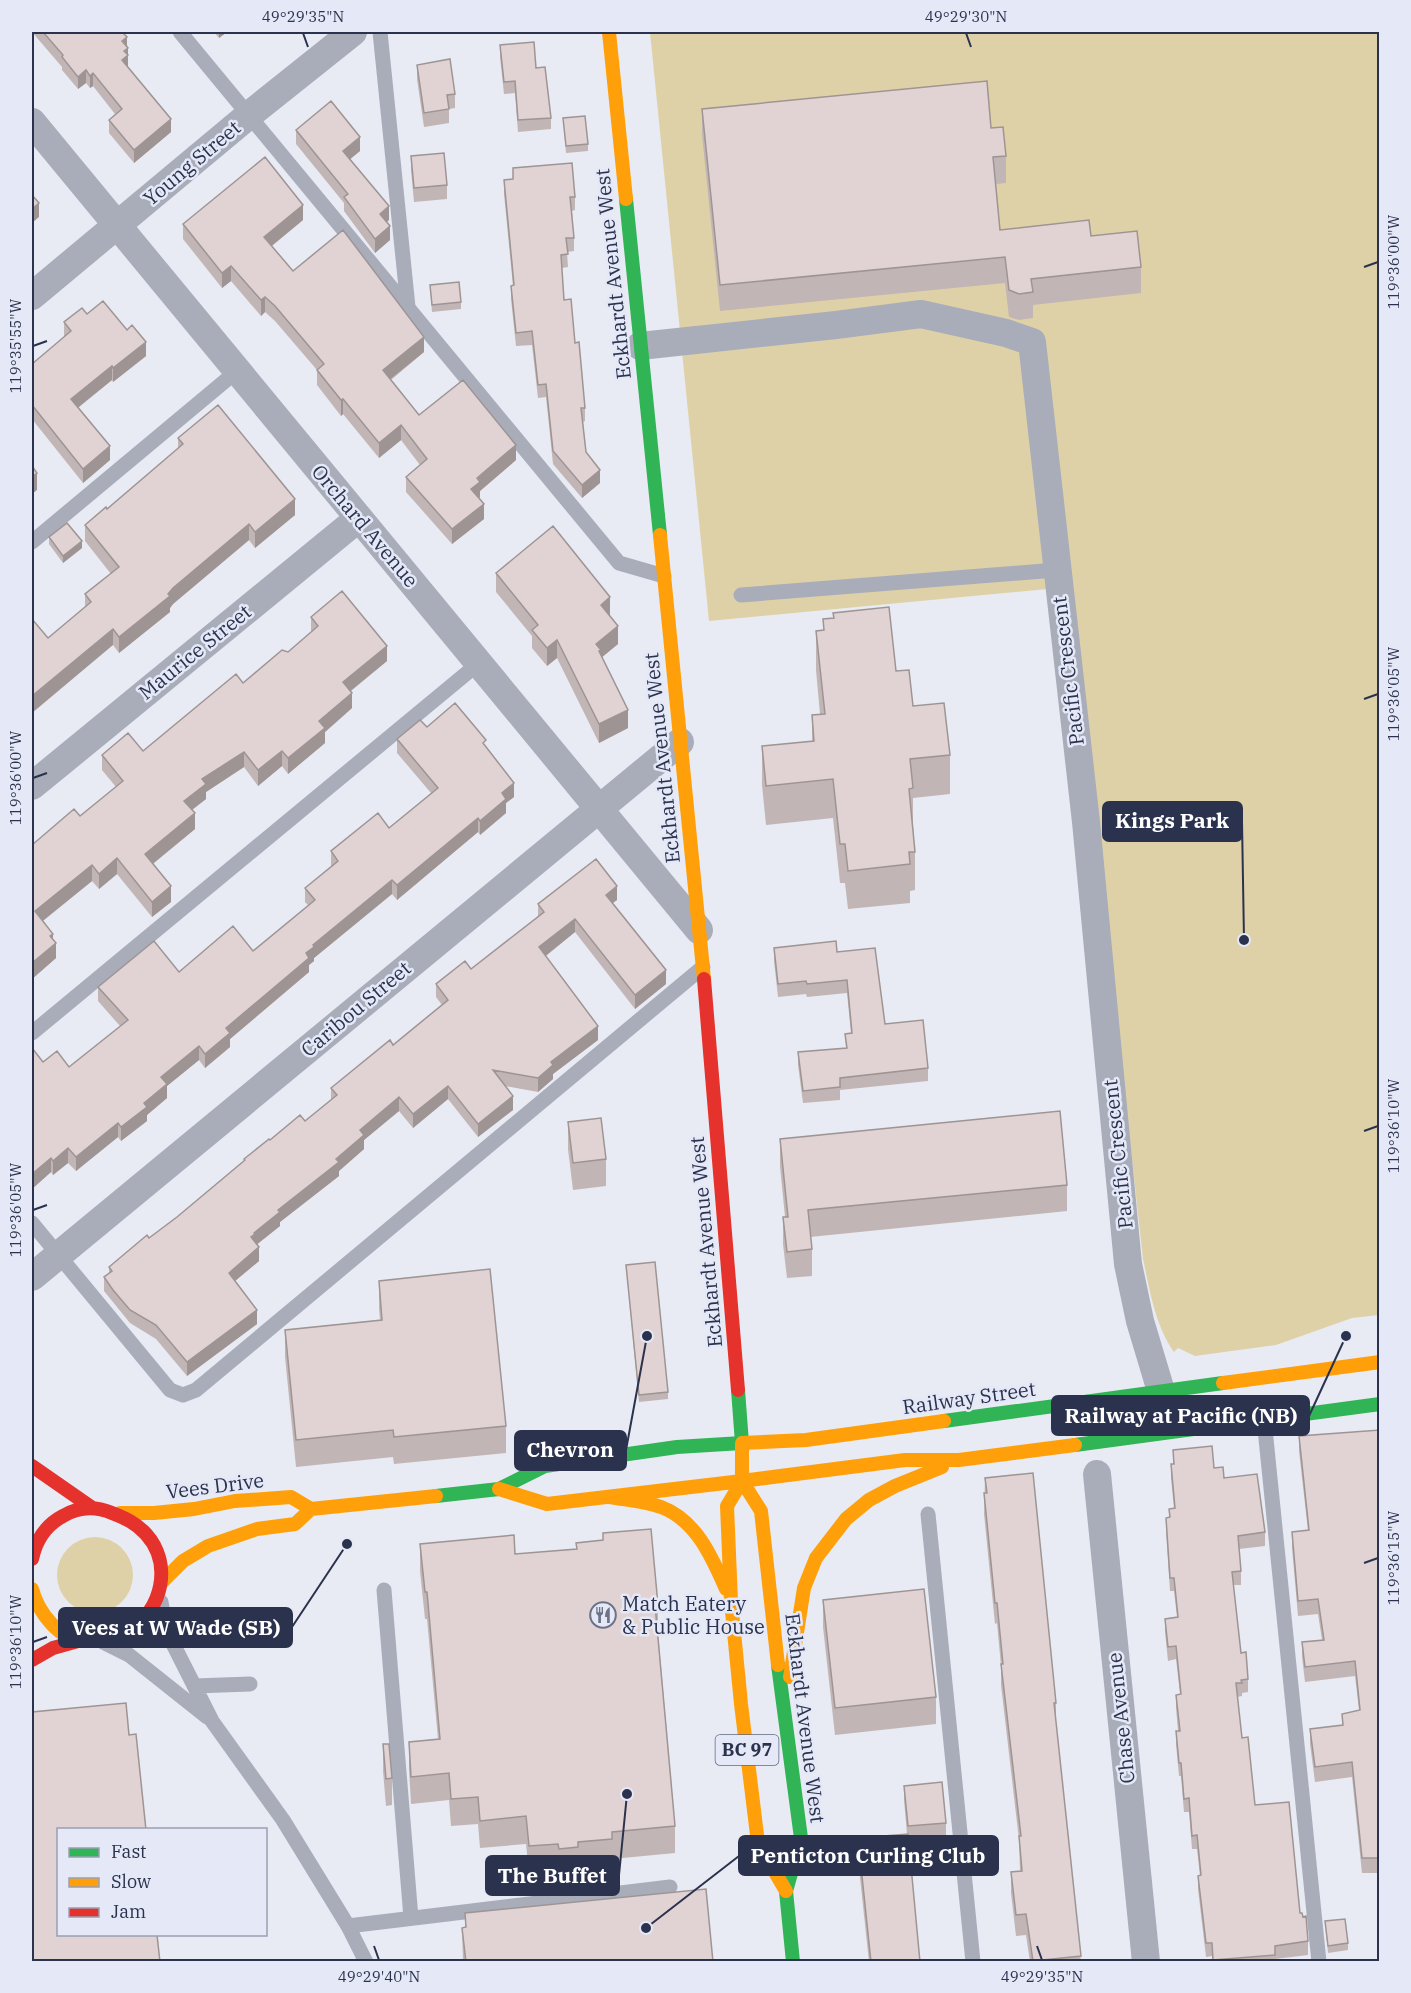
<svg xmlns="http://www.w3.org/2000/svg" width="1411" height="1993" viewBox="0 0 1411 1993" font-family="'IBM Plex Serif',serif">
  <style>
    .green { fill: #dfd1a7 }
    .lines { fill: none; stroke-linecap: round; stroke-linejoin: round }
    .lane { stroke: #a9adba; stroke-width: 15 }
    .street { stroke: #a9adba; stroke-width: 28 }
    .fast { stroke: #30b455; stroke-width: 14 }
    .slow { stroke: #ff9f0a; stroke-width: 14 }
    .jam { stroke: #e5322d; stroke-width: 14 }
    .wall { fill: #c2b5b5 }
    .shaded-wall { fill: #9e9494 }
    .building { fill: #e1d3d3; stroke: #9e9494; stroke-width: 1.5 }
    .ticks { fill: none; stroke: #2b324d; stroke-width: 2 }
    .labels { text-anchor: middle; stroke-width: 5; stroke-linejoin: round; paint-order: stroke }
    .shield { fill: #e4e8f7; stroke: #626980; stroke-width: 1.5 }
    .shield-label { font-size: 18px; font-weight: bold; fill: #2b324d }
    .street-label { font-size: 20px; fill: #2b324d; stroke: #e4e8f7 }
    .poi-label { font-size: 20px; fill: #2b324d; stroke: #e4e8f7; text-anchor: start }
    .leader { fill: none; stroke: #2b324d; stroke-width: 2 }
    .callout-dot { fill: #2b324d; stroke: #e4e8f7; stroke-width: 2 }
    .callout { fill: #2b324d; stroke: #2b324d; stroke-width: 2 }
    .callout-label { font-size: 21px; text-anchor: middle; font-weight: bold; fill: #fff }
    .neatline { fill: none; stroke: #2b324d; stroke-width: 2 }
    .ticks-label { font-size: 15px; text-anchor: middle; fill: #2b324d }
  </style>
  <rect width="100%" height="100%" fill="#e8ebf3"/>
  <path class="green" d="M650 32H1379V1315L1352 1318 1276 1345 1195 1356 1178 1348 1174 1352C1155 1325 1150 1291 1143 1259L1069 587 709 621Z
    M57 1575a38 38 0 1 1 76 0a38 38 0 1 1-76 0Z"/>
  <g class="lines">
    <path class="lane" d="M180 32 619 563 664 576
      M380 32 408 307
      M32 542 237 371
      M741 595 1056 570
      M32 1033 479 663
      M32 1223 170 1390 183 1395 196 1390 703 967
      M1264 1419 1319 1962
      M928 1514 973 1962
      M384 1590 411 1918
      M161 1602 166 1630 212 1721 283 1820 348 1926 366 1962
      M103 1642 129 1655 207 1717
      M194 1686 250 1684
      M348 1926 670 1887"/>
    <path class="street" d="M32 122 699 930
      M32 296 249 115 353 32
      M640 346 836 325 921 314 1006 333 1032 342 1086 822 1128 1264 1140 1321 1161 1391
      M32 786 359 518
      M32 1277 680 742
      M1097 1474 1146 1962"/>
    <path class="fast" d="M626 199 660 535
      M944 1421 1223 1383
      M1075 1445 1380 1404
      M436 1496 499 1489 545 1466 677 1447 742 1443 738 1390
      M778 1665 801 1838 786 1891 793 1962"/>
    <path class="slow" d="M609 32 626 199
      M660 535 704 979
      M1223 1383 1380 1362
      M742 1481 905 1460H959L1075 1445
      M742 1481 727 1506 731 1601 741 1704 758 1843 786 1891
      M499 1489 547 1504 742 1481
      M610 1497C627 1500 645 1501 661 1507 696 1520 712 1557 726 1589
      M120 1513H154L194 1509 235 1501 291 1497 311 1509 436 1496
      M162 1582 183 1561 208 1546 257 1529 295 1524 311 1509
      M32 1589C38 1612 60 1641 85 1641
      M778 1665 761 1511 742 1481V1443L806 1440 944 1421
      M790 1677 804 1588 816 1558 846 1519 869 1500 895 1486 942 1467"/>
    <path class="jam" d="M704 979 738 1390
      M32 1466 91 1507
      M32 1559C36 1540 46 1525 63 1516 78 1507 95 1506 112 1513 125 1518 136 1523 146 1534 173 1564 162 1610 130 1630 118 1637 99 1640 85 1641
      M32 1660 53 1648 78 1641"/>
  </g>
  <path class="wall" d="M32 32H122L128 48V67L171 132 134 163 109 133V120L115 114 93 86 90 88 86 83 78 89 62 70V67Z
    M214 32H227L219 38Z
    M500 45 536 68 551 118V129L518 132 515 93 504 94 500 57Z
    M417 65 455 94V108L449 109V123L424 127 417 79Z
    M702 109 991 128 1006 156V183L996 184 1000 230 1091 236 1141 267V293L1033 305V318L1019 320 1009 317 1005 283 720 311 702 135Z
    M563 118 588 144V151L566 153Z
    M296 130 360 151 350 159 389 220 387 222 390 240 375 253 344 211V203L296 144Z
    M411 156 447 185V199L414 202 411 170Z
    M513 168 575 197V210L572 211 574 238V251L567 252 568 267 562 268 564 300 575 343 585 408V421L583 422 586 452 600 483 582 498 553 464 546 397 538 398 532 345 516 346 511 299V286H513L504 194V180L513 179Z
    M303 220 272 246 293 271 424 352 391 380 419 415 516 460 480 491V497L479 498 484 519 452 544 406 492V477L420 465 401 440 379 458 343 414 341 416 317 385V370L275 321 265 312 261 316 231 281 222 288 183 239V224Z
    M430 285 461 302V309L432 312Z
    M87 314 146 356 113 382 112 380 78 408 110 460 83 483 32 419V364L64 337V322Z
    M178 438 295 515 255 548 249 540 173 604 170 608V612L119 653 113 645 48 638 85 607V594L111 574 85 541V525L107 509 178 448Z
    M49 537 82 548 63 563 49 544Z
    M496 573 610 615V616L618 644 602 657 628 728 599 743 557 658 547 666 532 648V636L496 592Z
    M833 613 896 671 913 706 950 755V794L913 798V827L915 852V890L910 891V903L848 909 845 883H840L833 818 766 825 762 785V746L812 741V715L820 714 816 670V631L823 630V619L833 618Z
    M311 617 387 661 351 691 352 708 325 732V743L288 774 282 766 258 786 244 767 206 792V799L192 810 195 829 153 864 171 902 152 917 117 874 99 889 92 881 43 921 53 940 56 958 32 979V845L80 816 116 787 102 770V755L143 751 288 652 311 632Z
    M427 727 486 748 514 797 506 803V813L480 835 478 832 397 900 392 894 314 958V961L309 965V972L230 1039V1047L205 1068 199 1060 167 1086V1098L147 1115V1121L121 1141 118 1137 76 1171 68 1163 53 1175 51 1172 32 1189V1048L43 1062 69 1067 120 1026 98 1001V987L179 972 253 951 308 905 305 902V888L332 867 331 865V851L389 828 431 793 397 753V739Z
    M617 900 612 903 666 984 635 1009 575 932 546 956 598 1040 553 1074V1079L538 1092 505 1086 513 1110 478 1137 448 1099 413 1128 399 1111 364 1140V1149L339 1171V1176L280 1222V1226L257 1244 259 1261 235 1281 257 1324 187 1376 156 1339 130 1323 104 1291V1277L109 1273V1267L149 1238 177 1217 244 1161V1159L270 1140 305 1121 331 1100V1088L393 1045 442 1005 436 997V984L471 969 538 917V904Z
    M774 948 837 952 885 1024 928 1068V1081L840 1090V1100L803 1103 798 1065V1052L846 1048 845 1034H851L847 993 807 997 806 994 778 997 774 961Z
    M568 1122 606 1159V1186L573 1190 568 1149Z
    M780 1139 1067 1185V1211L810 1237 812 1249V1276L787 1278 783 1244V1217H785L780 1166Z
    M626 1265 668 1392V1399L639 1402Z
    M379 1281 506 1426V1453L394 1464 393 1457 296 1467 285 1357V1330L380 1320 379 1308Z
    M1380 1430V1882L1378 1873H1362L1352 1777 1315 1782 1310 1744V1729L1342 1726V1714L1359 1710 1355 1676 1305 1682 1302 1657V1642L1322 1640 1318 1614 1298 1616 1292 1548V1532L1308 1531 1299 1451V1436Z
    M1173 1450 1214 1468 1224 1478 1265 1532V1546L1239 1549 1241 1571V1585H1233L1241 1653 1248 1679V1692L1242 1693V1696L1237 1697 1242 1738 1255 1805 1300 1913 1308 1941V1955L1275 1959V1962H1212V1956L1206 1957 1198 1889V1876H1200L1197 1849H1192L1189 1812H1184L1181 1776H1179L1176 1744V1731H1178L1176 1708V1695L1180 1694 1176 1659 1168 1661 1165 1632V1619L1177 1617 1174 1591H1170L1166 1531V1518L1169 1517V1509H1174L1171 1478V1464H1173Z
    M985 1478 1056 1703V1723L1081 1962H1030L1026 1935 1016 1936 1011 1893V1872L1020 1871 1019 1840 1001 1685V1666L997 1623 995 1624 984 1514Z
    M603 1533 658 1605V1632L675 1826V1853L612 1859V1866L578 1869V1874L559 1876 558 1871 529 1873 526 1844 480 1848 478 1824 451 1826 449 1800 411 1804 409 1769V1742L438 1739 427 1619H425L420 1571V1544L515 1554 576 1549 603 1541Z
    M823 1600 936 1697V1724L835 1735 823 1627Z
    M383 1744 392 1778V1805L386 1806 383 1771Z
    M904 1786 946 1823V1837L908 1840 920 1962H869L858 1859V1838L907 1834 904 1800Z
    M465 1913 713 1962H463L462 1928 465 1927Z
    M1325 1921 1348 1943V1950L1328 1953Z"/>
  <path class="shaded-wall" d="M219 32H227L219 38Z
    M127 37V49L128 48V68L122 73V41Z
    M86 70V83L78 89V77Z
    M93 73V86L90 88V76Z
    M171 119V132L134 163V150Z
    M360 137V151L343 165V151Z
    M39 203V217L32 223V209Z
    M303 205V220L264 252V237Z
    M389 206V220L380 228V214Z
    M390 226V240L375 253V239Z
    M231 266V281L222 288V273Z
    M265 297V312L261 316V300Z
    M424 337V352L383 385V370Z
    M146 342V356L113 382V368Z
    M112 366V380L71 413V399Z
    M343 399V414L341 416V400Z
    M401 425V440L379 458V443Z
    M516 445V460L480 491V497L471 504V489L477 478Z
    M110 446V460L83 483V469Z
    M600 470V483L582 498V485Z
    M37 473V490L32 494V477Z
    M295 499V515L255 548V532Z
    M484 504V519L452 544V529Z
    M249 524V540L173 604 170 608V612L119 653V637L168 594 173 588Z
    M82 541V548L63 563V556Z
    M610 597V615L601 623V605Z
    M618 626V644L601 658 596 644Z
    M113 629V645L32 713V696Z
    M557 640V658L547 666V648Z
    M387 646V661L343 697V682Z
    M352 693V708L325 732V743L288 774V758L319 721Z
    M628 710V728L599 743V724Z
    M282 751V766L258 786V770Z
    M244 752V767L206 792V799L184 816V801L202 779Z
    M514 783V797L506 803V813L480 835V821L502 793Z
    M195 813V829L145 870V854Z
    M478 818V832L397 900V885Z
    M117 858V874L99 889V874Z
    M92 865V881L35 927V911Z
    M392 880V894L314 958V961L309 965V972L230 1039V1047L205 1068V1054L226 1028 306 953 313 945Z
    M171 886V902L152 917V902Z
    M617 886V900L606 908V895Z
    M575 919V932L539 961V947Z
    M53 934V945L56 943V958L32 979V963L50 936Z
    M666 970V984L635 1009V995Z
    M598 1026V1040L553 1074V1079L538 1092V1078L551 1062Z
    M199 1046V1060L167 1086V1098L147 1115V1121L121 1141V1127L144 1103 161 1077Z
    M448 1086V1099L413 1128V1114Z
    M513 1096V1110L478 1137V1124Z
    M399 1097V1111L364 1140V1149L339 1171V1176L280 1222V1226L255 1246 251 1237 254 1233 278 1210 336 1159 360 1130Z
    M118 1123V1137L76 1171V1157Z
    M68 1148V1163L53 1175V1161Z
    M51 1158V1172L32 1189V1174Z
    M259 1247V1261L229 1286V1273Z
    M257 1310V1324L187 1376V1362Z"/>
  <path class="building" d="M43 32H122L127 37 122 41 128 48 124 51 128 55 122 60 171 119 134 150 109 120 122 109 93 73 90 76 86 70 78 77 62 57 63 55Z
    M534 42 536 68 545 67 551 118 518 120 515 81 504 82 500 45Z
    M450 59 455 94 447 95 449 109 424 113 417 65Z
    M987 81 991 128 1003 127 1006 156 993 157 1000 230 1089 220 1091 236 1137 231 1141 267 1031 279 1033 292 1019 294 1009 290 1005 257 720 285 702 109Z
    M331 101 360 137 343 151 389 206 380 214 390 226 375 239 344 197 348 194 296 130Z
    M585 116 588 144 566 146 563 118Z
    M444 153 447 185 414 188 411 156Z
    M265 157 303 205 264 237 293 271 343 230 424 337 383 370 419 415 463 380 516 445 477 478 480 482 471 489 484 504 452 529 406 477 427 459 401 425 379 443 343 399 341 400 317 370 324 364 275 306 265 297 261 300 231 266 222 273 183 224Z
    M572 163 575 197H570L574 238H566L568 254 561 255 564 300 571 299 575 343 579 342 585 408H581L586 452 600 470 582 485 553 451 546 384 538 385 532 331 516 333 511 286 514 285 504 180 513 179V168Z
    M32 195 39 203 32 209Z
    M459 282 461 302 432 305 430 285Z
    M103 301 127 330 132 325 146 342 113 368 112 366 71 399 110 446 83 469 32 405V364L71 331 64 322 82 308 87 314Z
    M218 405 295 499 255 532 249 524 173 588 168 594 170 596 119 637 113 629 32 696V619L48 638 91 602 85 594 119 567 85 525 106 507 107 509 183 444 178 438Z
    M32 466 37 473 32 477Z
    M67 523 82 541 63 556 49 537Z
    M553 526 610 597 601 605 618 626 596 644 601 650 599 651 628 710 599 724 557 640 547 648 532 630 538 625 496 573Z
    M342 591 387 646 343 682 352 693 319 721 325 728 288 758 282 751 258 770 244 752 202 779 206 784 184 801 195 813 145 854 171 886 152 902 117 858 99 874 92 865 35 911 53 934 50 936 56 943 32 963V845L74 809 80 816 123 781 102 755 128 733 143 751 236 674 243 683 282 650 288 652 318 626 311 617Z
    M889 607 896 671 909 670 913 706 944 703 950 755 910 759 913 788 909 789 915 852H909L910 864 848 871 845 844H840L833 779 766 786 762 746 814 741 812 715 825 714 816 631 824 630 823 619 834 618 833 613Z
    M455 703 486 740 483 743 514 783 502 793 506 799 480 821 478 818 397 885 392 880 313 945 314 947 306 953 309 958 226 1028 230 1033 205 1054 199 1046 161 1077 167 1084 144 1103 147 1107 121 1127 118 1123 76 1157 68 1148 53 1161 51 1158 32 1174V1048L43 1062 57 1051 69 1067 128 1020 98 987 154 941 179 972 233 926 253 951 315 900 305 888 338 861 331 851 378 813 389 828 438 788 397 739 420 720 427 727Z
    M596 859 617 886 606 895 666 970 635 995 575 919 539 947 598 1026 551 1062 553 1065 538 1078 493 1070 513 1096 478 1124 448 1086 413 1114 399 1097 360 1130 364 1135 336 1159 339 1162 278 1210 280 1212 254 1233 255 1234 251 1237 259 1247 229 1273 257 1310 187 1362 156 1325 130 1310 113 1290 104 1277 112 1271 109 1267 147 1235 149 1238 177 1217 245 1160 244 1159 269 1139 270 1140 300 1115 305 1121 337 1095 331 1088 390 1040 393 1045 448 1000 436 984 465 961 471 969 544 912 538 904Z
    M836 941 837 952 875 948 885 1024 923 1020 928 1068 840 1078V1087L803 1091 798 1052 847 1048 845 1034 852 1033 847 980 807 984 806 981 778 984 774 948Z
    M1060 1111 1067 1185 808 1210 812 1249 787 1252 783 1217H788L780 1139Z
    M601 1118 606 1159 573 1163 568 1122Z
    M655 1262 668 1392 639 1395 626 1265Z
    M490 1269 506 1426 394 1437 393 1430 296 1440 285 1330 382 1320 379 1281Z
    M1380 1430V1867L1378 1858H1362L1352 1762 1315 1767 1310 1729 1343 1725 1342 1714 1360 1710 1355 1661 1305 1667 1302 1642 1324 1640 1318 1599 1298 1601 1292 1532 1309 1530 1299 1436Z
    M1212 1446 1214 1468 1223 1467 1224 1478 1257 1474 1265 1532 1238 1536 1241 1571 1232 1572 1241 1653 1246 1652 1248 1679 1241 1680 1242 1683H1236L1242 1738 1248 1737 1255 1805 1289 1802 1300 1913H1302L1303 1917 1306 1916 1308 1941 1275 1946V1955L1213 1960 1212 1943H1206L1198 1876 1201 1875 1197 1835 1192 1836 1189 1798 1184 1799 1181 1763H1179L1176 1731H1180L1176 1695 1181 1694 1176 1646 1168 1647 1165 1619 1178 1617 1174 1578H1170L1166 1518 1170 1517 1169 1509 1175 1508 1171 1464H1174L1173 1450Z
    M1033 1473 1056 1703H1054L1081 1956 1033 1961 1026 1914 1016 1915 1011 1872 1022 1871 1019 1836H1021L1001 1664H1003L997 1603H995L984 1493H987L985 1478Z
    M651 1529 658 1605H655L675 1826 612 1832V1839L578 1842V1847L559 1849 558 1844 529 1846 526 1816 480 1821 478 1797 451 1799 449 1773 411 1777 409 1742 440 1739 427 1592H425L420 1544 514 1535 515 1554 577 1549 576 1543 603 1540V1533Z
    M924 1589 936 1697 835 1708 823 1600Z
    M126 1703 129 1735 136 1734 146 1830H58V1935H157L160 1962H32V1712Z
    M383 1744H389L392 1778 386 1779Z
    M942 1782 946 1823 908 1826 904 1786Z
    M908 1834 920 1962H871L858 1838Z
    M706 1889 713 1962H466L462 1928 466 1927 465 1913Z
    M1345 1919 1348 1943 1328 1946 1325 1921Z"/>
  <path class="ticks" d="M303 33 308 47M966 33 971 47M1364 267 1378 262M33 346 47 341M1364 699 1378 694M33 778 47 773M1364 1131 1378 1126M33 1210 47 1205M1364 1563 1378 1558M33 1642 47 1637M374 1946 379 1960M1037 1946 1042 1960"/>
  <defs>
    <g id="restaurant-ring" transform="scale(1.35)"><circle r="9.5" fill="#e4e8f7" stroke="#6d7387" stroke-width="1.5"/><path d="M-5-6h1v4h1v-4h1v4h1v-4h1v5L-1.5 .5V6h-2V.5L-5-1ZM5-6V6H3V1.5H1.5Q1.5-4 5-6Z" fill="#6d7387"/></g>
  </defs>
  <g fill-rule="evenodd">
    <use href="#restaurant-ring" x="603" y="1615"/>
  </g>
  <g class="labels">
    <rect class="shield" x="715.5" y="1735" width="63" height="30" rx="4.5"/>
    <g class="shield-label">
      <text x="747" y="1756">BC 97</text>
    </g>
    <g class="street-label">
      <text transform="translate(192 163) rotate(-40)" y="7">Young Street</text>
      <text transform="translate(613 274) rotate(-96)" y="7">Eckhardt Avenue West</text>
      <text transform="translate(365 526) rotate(50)" y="7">Orchard Avenue</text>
      <text transform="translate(195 652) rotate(-39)" y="7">Maurice Street</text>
      <text transform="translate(1068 671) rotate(-97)" y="7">Pacific Crescent</text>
      <text transform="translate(662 758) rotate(-96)" y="7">Eckhardt Avenue West</text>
      <text transform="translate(356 1009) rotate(-40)" y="7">Caribou Street</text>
      <text transform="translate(1118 1154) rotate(-96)" y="7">Pacific Crescent</text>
      <text transform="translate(706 1242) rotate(-95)" y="7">Eckhardt Avenue West</text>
      <text transform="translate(969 1398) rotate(-8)" y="7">Railway Street</text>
      <text transform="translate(215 1486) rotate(-7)" y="7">Vees Drive</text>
      <text transform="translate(805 1718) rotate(83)" y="7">Eckhardt Avenue West</text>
      <text transform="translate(1121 1718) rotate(-96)" y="7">Chase Avenue</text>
    </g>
    <g class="poi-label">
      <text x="622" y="1611">Match Eatery<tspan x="622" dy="23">&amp; Public House</tspan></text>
    </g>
  </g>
  <path class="leader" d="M1244 940L1242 821M1346 1336L1309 1416M647 1336L626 1450M347 1544L292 1627M646 1928L739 1856M627 1794L619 1875"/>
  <g class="callout-dot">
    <circle cx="1244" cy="940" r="6"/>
    <circle cx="1346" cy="1336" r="6"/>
    <circle cx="647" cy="1336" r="6"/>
    <circle cx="347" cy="1544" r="6"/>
    <circle cx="646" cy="1928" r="6"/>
    <circle cx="627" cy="1794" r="6"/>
  </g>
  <g class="callout">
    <rect x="1103" y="802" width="139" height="39" rx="6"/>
    <rect x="1052" y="1396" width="257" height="39" rx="6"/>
    <rect x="515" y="1431" width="111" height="39" rx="6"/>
    <rect x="59" y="1608" width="233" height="39" rx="6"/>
    <rect x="739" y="1836" width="259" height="39" rx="6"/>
    <rect x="486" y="1856" width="133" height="39" rx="6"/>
  </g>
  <g class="callout-label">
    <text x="1172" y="828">Kings Park</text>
    <text x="1181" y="1423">Railway at Pacific (NB)</text>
    <text x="570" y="1457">Chevron</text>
    <text x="176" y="1635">Vees at W Wade (SB)</text>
    <text x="868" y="1863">Penticton Curling Club</text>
    <text x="552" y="1883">The Buffet</text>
  </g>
  <rect width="1411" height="1993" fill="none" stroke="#e4e8f7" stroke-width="66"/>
  <rect x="57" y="1828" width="210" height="108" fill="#e4e8f7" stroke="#9a9fb3" stroke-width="1.5"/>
  <rect x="69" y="1848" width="30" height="9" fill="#30b455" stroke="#9a9fb3" stroke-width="1.5"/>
  <text x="111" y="1858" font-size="18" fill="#2b324d">Fast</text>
  <rect x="69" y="1878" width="30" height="9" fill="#ff9f0a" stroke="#9a9fb3" stroke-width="1.5"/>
  <text x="111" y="1888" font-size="18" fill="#2b324d">Slow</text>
  <rect x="69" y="1908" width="30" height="9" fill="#e5322d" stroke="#9a9fb3" stroke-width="1.5"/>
  <text x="111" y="1918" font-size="18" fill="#2b324d">Jam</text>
  <rect x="33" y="33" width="1345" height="1927" class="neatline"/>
  <g class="ticks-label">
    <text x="303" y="22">49°29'35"N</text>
    <text x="966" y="22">49°29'30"N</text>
    <text transform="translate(1394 262) rotate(-90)" y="5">119°36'00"W</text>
    <text transform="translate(16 346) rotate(-90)" y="5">119°35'55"W</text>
    <text transform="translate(1394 694) rotate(-90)" y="5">119°36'05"W</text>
    <text transform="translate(16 778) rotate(-90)" y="5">119°36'00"W</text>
    <text transform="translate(1394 1126) rotate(-90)" y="5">119°36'10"W</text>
    <text transform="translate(16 1210) rotate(-90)" y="5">119°36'05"W</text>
    <text transform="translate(1394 1558) rotate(-90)" y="5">119°36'15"W</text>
    <text transform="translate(16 1642) rotate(-90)" y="5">119°36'10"W</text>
    <text x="379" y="1982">49°29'40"N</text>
    <text x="1042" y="1982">49°29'35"N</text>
  </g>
</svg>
